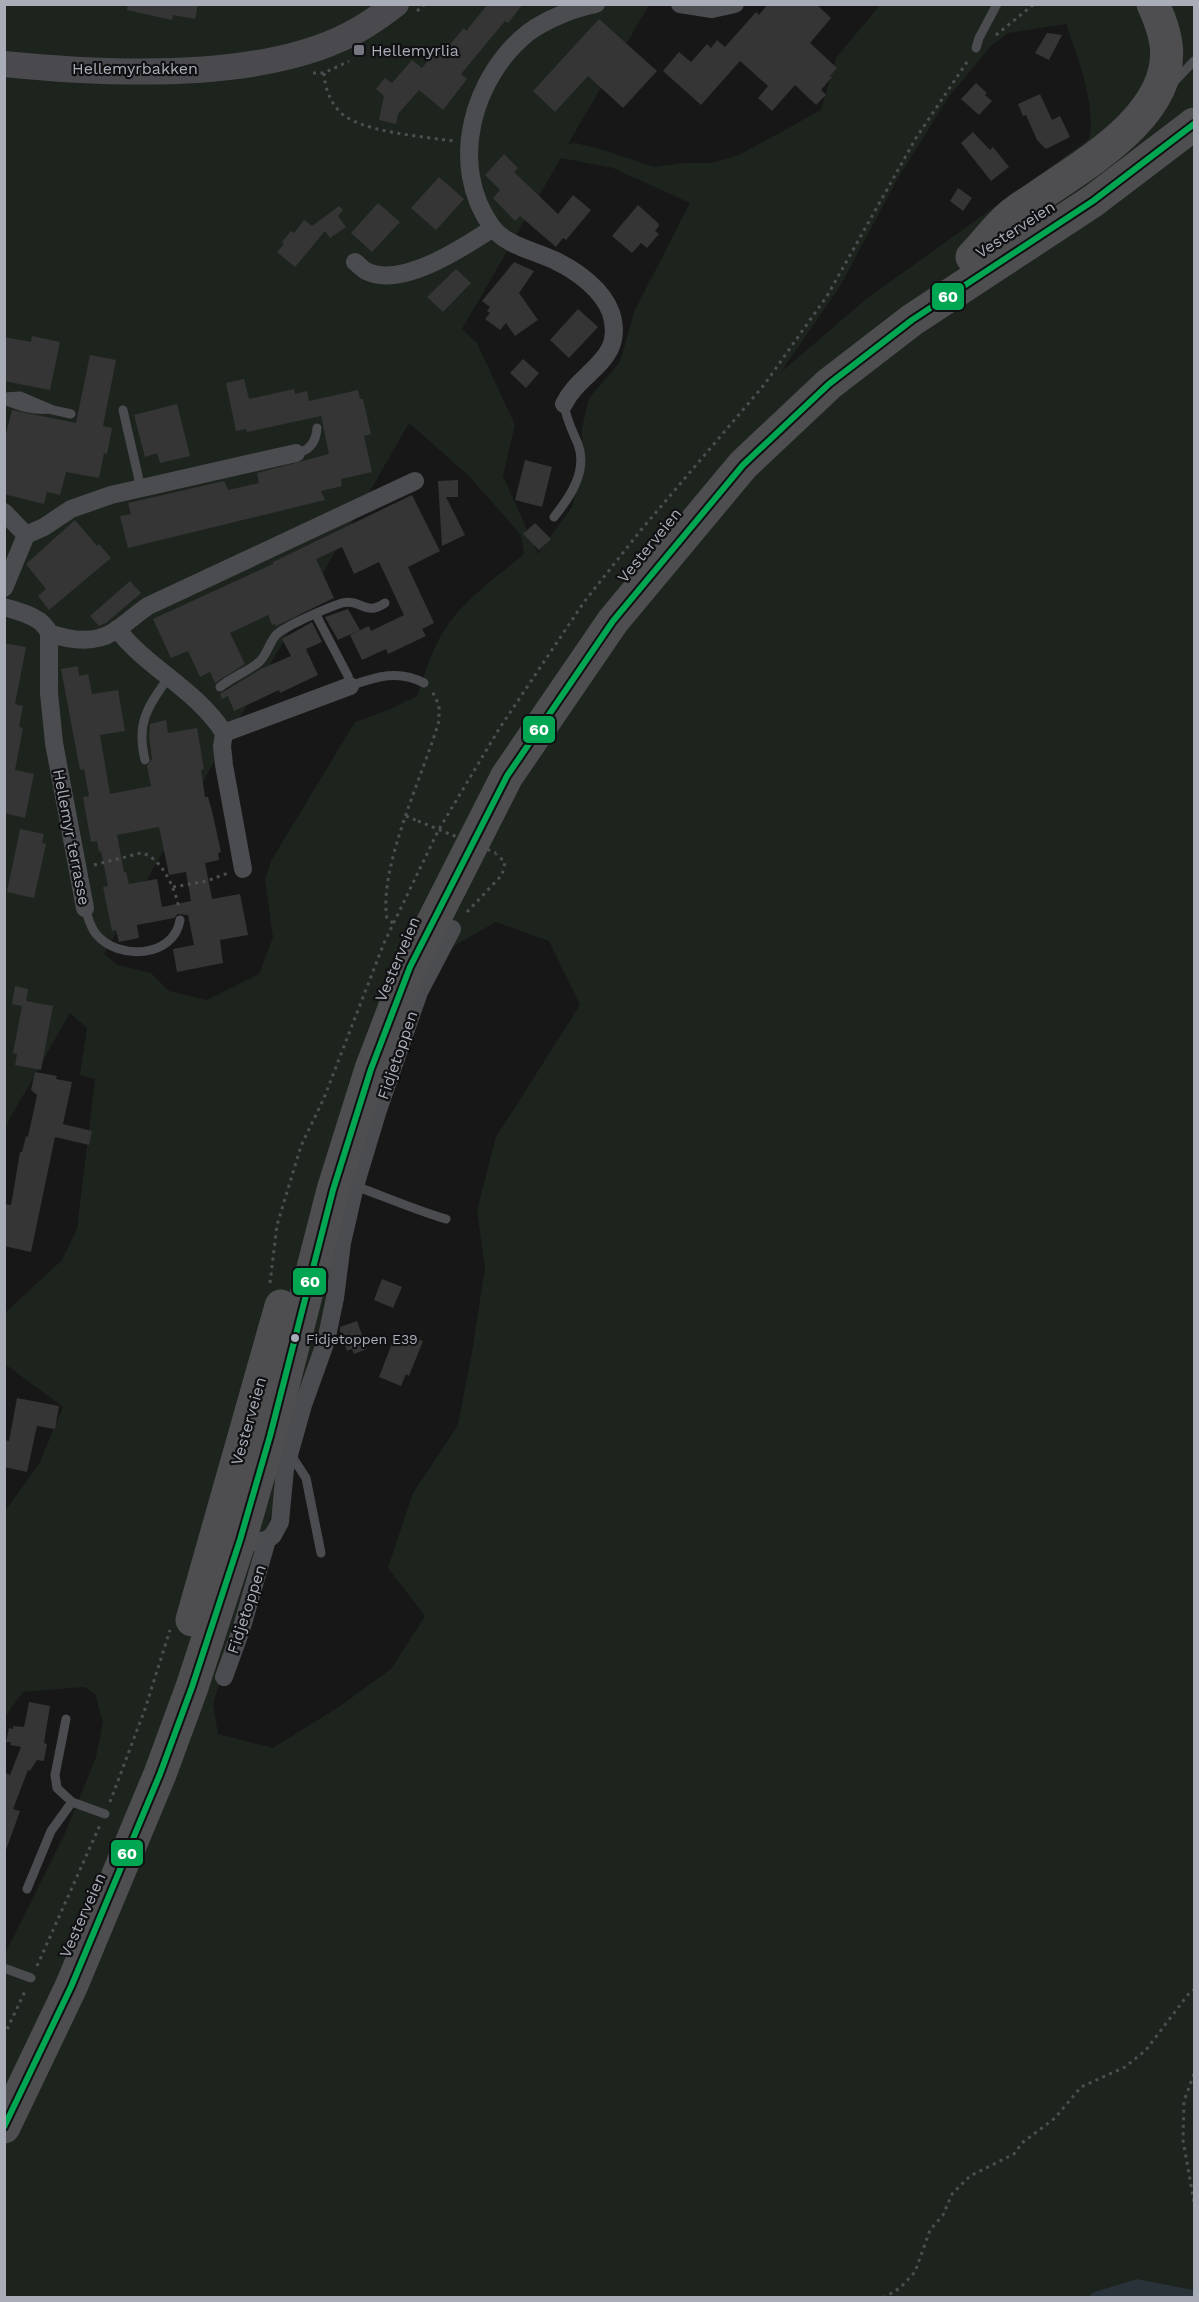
<svg xmlns="http://www.w3.org/2000/svg" width="1199" height="2302" viewBox="0 0 1199 2302" font-family="'Work Sans',sans-serif">
  <style>
    .green { fill: #1d241e; fill-rule: evenodd }
    .water { fill: #2a3239 }
    .building { fill: #353536; fill-rule: evenodd }
    .lines { fill: none; stroke-linecap: round; stroke-linejoin: round }
    .path { stroke: #4d4e52; stroke-width: 3; stroke-dasharray: 3 4.5; stroke-linecap: butt }
    .lane { stroke: #4b4c50; stroke-width: 9 }
    .street { stroke: #4b4c50; stroke-width: 18 }
    .secondary { stroke: #4a4a4e; stroke-width: 26 }
    .highway { stroke: #4e4e51; stroke-width: 33 }
    .path-bridge { stroke: #4d4e52; stroke-width: 3; stroke-dasharray: 3 4.5; stroke-linecap: butt }
    .bus-1-casing { stroke: #111113; stroke-width: 10 }
    .bus-1 { stroke: #00a651; stroke-width: 6 }
    .poi-dot { fill: #757880; stroke: #111113; stroke-width: 2 }
    .bus-dot { fill: #a8adb8; stroke: #111113; stroke-width: 2 }
    .labels { text-anchor: middle; stroke-width: 4.5; stroke-linejoin: round; paint-order: stroke }
    .bus-label { font-size: 14px; fill: #a8adb8; stroke: #111113; text-anchor: start }
    .poi-label { font-size: 16px; fill: #a8adb8; stroke: #111113; text-anchor: start }
    .street-label { font-size: 16px; fill: #a8adb8; stroke: #111113 }
    .line-badge { stroke: #111113; stroke-width: 2 }
    .badge-label { font-size: 16px; text-anchor: middle; font-weight: bold; fill: #fff }
  </style>
  <rect width="100%" height="100%" fill="#171717"/>
  <path class="green" d="M5 5H649L568 144 576 143 603 150 654 167 683 163H711L739 155 821 110 836 58 880 5H1194V2290L1137 2279 1094 2292 1088 2298 5 2297V1954L66 1831 96 1757 103 1722 95 1694 84 1687 23 1692 4 1718 5 1511 39 1464 63 1407 5 1364 6 1312 62 1260 77 1229 95 1079 80 1075 87 1028 70 1013 5 1127ZM1066 24C1077 55 1097 107 1089 139L866 299 780 373 839 288 898 178 948 98 990 47 1008 33ZM561 158 613 168 690 203 634 312 620 362 589 398 582 428 583 457 572 507 538 554 503 476 515 425 477 343 462 329ZM409 423 469 476 521 535 524 554C498 576 469 596 449 623 433 644 426 672 417 696L388 710 355 722 271 861 265 880 273 937 259 974 207 1000 169 991 151 973 118 965 104 954ZM496 922 549 941 580 1005 496 1137 477 1210 485 1268 472 1352 458 1425 413 1493 388 1568 425 1616 392 1668 339 1707 273 1748 218 1734 213 1704 273 1508 405 1042 450 948Z"/>
  <path class="water" d="M1137 2279 1194 2290V2297H1088L1094 2292Z"/>
  <path class="building" d="M128 4H198L195 19 173 15 172 20 127 10Z
    M488 4H523L508 23 505 21 461 74 467 79 443 110 419 90 398 114 396 124 379 120 384 96 376 89 385 78 392 83 412 60 422 68 433 55 436 57 443 50 444 51 464 28 466 31Z
    M768 4H816L831 18 810 43 837 68 830 76 832 77 821 90 826 95 816 105 795 85 772 111 758 98 768 86 740 61 701 105 663 71 679 52 691 62 707 44 711 48 717 40 725 47 756 12 759 15Z
    M599 19 657 71 623 108 588 76 555 112 533 91Z
    M1047 33 1062 35 1049 60 1035 53Z
    M976 83 987 93 985 95 992 101 979 115 961 99Z
    M1040 94 1052 120 1060 116 1070 137 1046 149 1037 140 1026 115 1023 116 1018 104Z
    M973 132 990 150 993 147 1009 167 991 181 961 143Z
    M504 154 518 168 514 172 558 214 573 195 591 210 566 240 563 238 556 247 520 216 515 221 493 198 500 190 485 175Z
    M439 177 464 199 436 230 411 208Z
    M958 188 972 198 963 211 950 201Z
    M378 203 400 222 372 252 351 233Z
    M638 205 658 223 659 226 655 231 659 234 647 248 641 243 632 253 612 236Z
    M339 206 343 210 338 216 346 227 330 238 325 231 295 267 277 252 284 244 282 242 291 231 294 233 304 220 312 226Z
    M514 262 534 271 519 293 538 320 515 336 506 323 500 330 485 319 490 313 487 311 490 307 482 301Z
    M456 269 471 283 443 312 427 297Z
    M578 309 598 327 569 358 550 340Z
    M32 336 60 342 50 390 4 381V337L31 342Z
    M90 355 116 360 103 426 112 428 107 454 104 453 99 478 66 472 60 495 47 492 44 504 4 494V442L12 410 76 423Z
    M523 359 539 373 526 388 510 373Z
    M244 379 249 399 294 389 295 394 307 391 309 401 358 390 360 399H363L371 434 364 436 372 472 341 479 342 486 321 491 325 500 128 548 120 516 131 514 128 503 224 481 228 490 259 483 257 473 329 454 321 416 247 432 246 429 236 431 226 383Z
    M177 404 190 456 160 463 157 453 145 457 134 415Z
    M525 460 552 467 542 507 515 500Z
    M458 480V497H446L465 535 442 546 438 481Z
    M412 495 440 551 408 567 434 623 422 629 426 636 388 654 386 649 362 660 350 635 369 626 371 631 404 615 379 562 354 574 342 547 316 559 334 598 276 626 275 624 272 625 268 615 230 633 245 664 215 683 210 672 200 677 188 651 171 658 153 619 273 564V562Z
    M75 520 97 546 99 544 111 558 49 610 38 596 46 589 26 564Z
    M535 523 551 539 539 550 523 534Z
    M130 581 141 593 106 623 99 626 90 616Z
    M348 609 360 630 338 640 325 617Z
    M312 622 322 642 306 649 318 675 280 693 279 690 234 711 228 696 222 699 220 694 261 669 291 656 282 639Z
    M4 643 26 647 15 704 23 706 19 727 23 728 15 770 34 774 25 818 4 813Z
    M78 666 79 676 88 674 92 694 118 690 125 731 100 735 110 794 151 786 147 766 152 759 149 736 150 724 166 720 168 733 197 728 204 769 201 770 205 797H208L212 811 221 852 218 853 219 860 205 863 212 899 240 894 248 935 220 940 223 963 177 972 173 949 194 945 188 915 178 914 174 918 137 925 139 938 119 942 116 930 112 931 103 887 108 886 101 851 99 852 97 841 91 842 83 797 89 796 84 769 80 770 61 669ZM159 827 169 875 186 872 191 901 162 907 157 879 129 884 126 872H124L117 835Z
    M20 829 44 834 42 843 46 844 34 898 7 892Z
    M15 986 28 989 26 1001 53 1006 41 1070 15 1065 17 1054 13 1053 22 1006 12 1004Z
    M35 1072 57 1076 56 1079 72 1082 63 1124 92 1131 89 1145 55 1137 31 1252 4 1246V1204L11 1205 20 1152H22L26 1136 28 1137 37 1095 31 1090Z
    M382 1279 402 1287 393 1308 374 1300Z
    M357 1321 367 1349 354 1354 352 1349 347 1351 340 1331V1327Z
    M396 1333H402L423 1341 409 1376 406 1374 401 1386 379 1377Z
    M17 1398 59 1406 55 1429 37 1426 27 1472 4 1467V1440L9 1441Z
    M29 1702 50 1706 44 1743 47 1744 44 1761 37 1760 30 1771 28 1770 13 1809 20 1811 6 1850 4 1772 10 1775 21 1747 10 1745 11 1742H6L9 1728 13 1729V1726L24 1727Z"/>
  <g class="lines">
    <path class="path" d="M417 11 425 4
      M996 35 1034 4
      M313 73H324L349 61
      M324 73C325 87 329 100 339 111 357 132 427 137 454 141
      M406 816 418 821
      M94 865 141 853C161 856 176 890 179 909
      M173 887 207 881 228 873
      M467 912 502 875 505 862 496 854
      M393 923 387 918C378 868 424 773 439 721V705L432 691
      M270 1283 277 1225 301 1146 324 1098 384 943 438 831 499 729 584 602 641 530 764 385 827 296 916 138 969 59
      M110 1802 145 1709 170 1630
      M37 1966 100 1825
      M4 2036 26 1989
      M1194 2074 1184 2101 1183 2140 1194 2202
      M883 2298 900 2288 915 2272 930 2230 943 2215 952 2194 970 2176 1014 2154 1022 2143 1055 2118 1081 2087 1125 2067 1146 2050 1190 1992 1194 1990"/>
    <path class="lane" d="M976 48 979 38 997 4
      M1173 83 1194 61
      M4 397 20 396 53 410 71 414
      M4 400C19 406 34 411 50 409
      M123 410 139 480 144 488
      M296 453C310 451 316 442 317 428
      M554 517C570 497 588 471 578 444 572 430 566 419 564 404
      M316 615 348 676 350 686C376 677 398 669 424 683
      M220 687C232 677 247 672 259 662 267 655 269 643 276 635 285 626 329 607 342 603 361 598 365 617 385 603
      M145 760C136 723 147 708 168 678
      M85 908C88 917 90 927 96 934 118 961 174 958 180 920
      M355 1186C386 1197 415 1210 446 1219
      M289 1452 306 1478 321 1553
      M66 1719 55 1775 57 1788 72 1802
      M27 1889 51 1831 72 1802 105 1814
      M4 1968 31 1978"/>
    <path class="street" d="M680 4 712 9 735 4
      M355 262C358 264 362 269 366 271 401 289 464 247 493 228
      M564 404C580 370 626 361 611 313 603 290 577 271 556 261 536 251 506 246 492 227 447 165 473 76 529 32 547 19 575 8 596 4
      M4 512 26 535
      M4 588 26 535 44 527 71 509 111 495 296 453
      M4 607C20 612 43 617 49 633 69 640 94 644 113 632 125 625 136 614 148 606L415 481
      M117 629C147 668 197 690 224 733L222 746 224 765 243 869
      M49 633V693L54 743 85 908
      M224 733 350 686
      M235 1538 252 1542 267 1540 273 1535 280 1522 285 1469 303 1405 326 1341 335 1298 342 1243 355 1186 378 1110 419 992 452 929
      M224 1677 241 1630 267 1540"/>
    <path class="secondary" d="M4 64C103 74 246 81 338 40 359 31 378 18 396 4"/>
    <path class="highway" d="M972 257C985 244 996 228 1010 216 1019 208 1030 202 1040 195 1088 162 1175 113 1166 44 1164 29 1159 17 1153 4
      M192 1620 281 1306
      M4 2127 71 1987 160 1774 192 1687 240 1540 270 1436 333 1190 371 1069 410 967 507 776 613 621 743 465 829 384 912 320 1093 201 1194 124"/>
    <path class="path-bridge" d="M418 821 496 853"/>
    <g class="bus-1-casing">
      <path id="bus-1" d="M4 2127 71 1987 160 1774 192 1687 240 1540 270 1436 333 1190 371 1069 410 967 507 776 613 621 743 465 829 384 912 320 1093 201 1194 124"/>
    </g>
    <use href="#bus-1" class="bus-1"/>
  </g>
  <rect class="poi-dot" x="353" y="44" width="12" height="12" rx="3"/>
  <circle class="bus-dot" cx="295" cy="1338" r="5"/>
  <g class="labels">
    <g class="bus-label">
      <text x="306" y="1344">Fidjetoppen E39</text>
    </g>
    <g class="poi-label">
      <text x="371" y="56">Hellemyrlia</text>
    </g>
    <g class="street-label">
      <text x="135" y="74">Hellemyrbakken</text>
      <text transform="translate(1015 229) rotate(-33)" y="6">Vesterveien</text>
      <text transform="translate(649 545) rotate(-51)" y="6">Vesterveien</text>
      <text transform="translate(72 837) rotate(79)" y="6">Hellemyr terrasse</text>
      <text transform="translate(397 959) rotate(-67)" y="6">Vesterveien</text>
      <text transform="translate(397 1055) rotate(-71)" y="6">Fidjetoppen</text>
      <text transform="translate(248 1421) rotate(-74)" y="6">Vesterveien</text>
      <text transform="translate(246 1609) rotate(-72)" y="6">Fidjetoppen</text>
      <text transform="translate(82 1915) rotate(-66)" y="6">Vesterveien</text>
    </g>
  </g>
  <g class="line-badge">
    <rect x="931" y="282" width="34" height="29" rx="6" fill="#00a651"/>
    <rect x="522" y="715" width="34" height="29" rx="6" fill="#00a651"/>
    <rect x="292" y="1267" width="35" height="29" rx="6" fill="#00a651"/>
    <rect x="110" y="1839" width="34" height="28" rx="6" fill="#00a651"/>
  </g>
  <g class="badge-label">
    <text x="948" y="302">60</text>
    <text x="539" y="735">60</text>
    <text x="310" y="1287">60</text>
    <text x="127" y="1859">60</text>
  </g>
  <rect width="1199" height="2302" fill="none" stroke="#a8adb8" stroke-width="12"/>
</svg>
